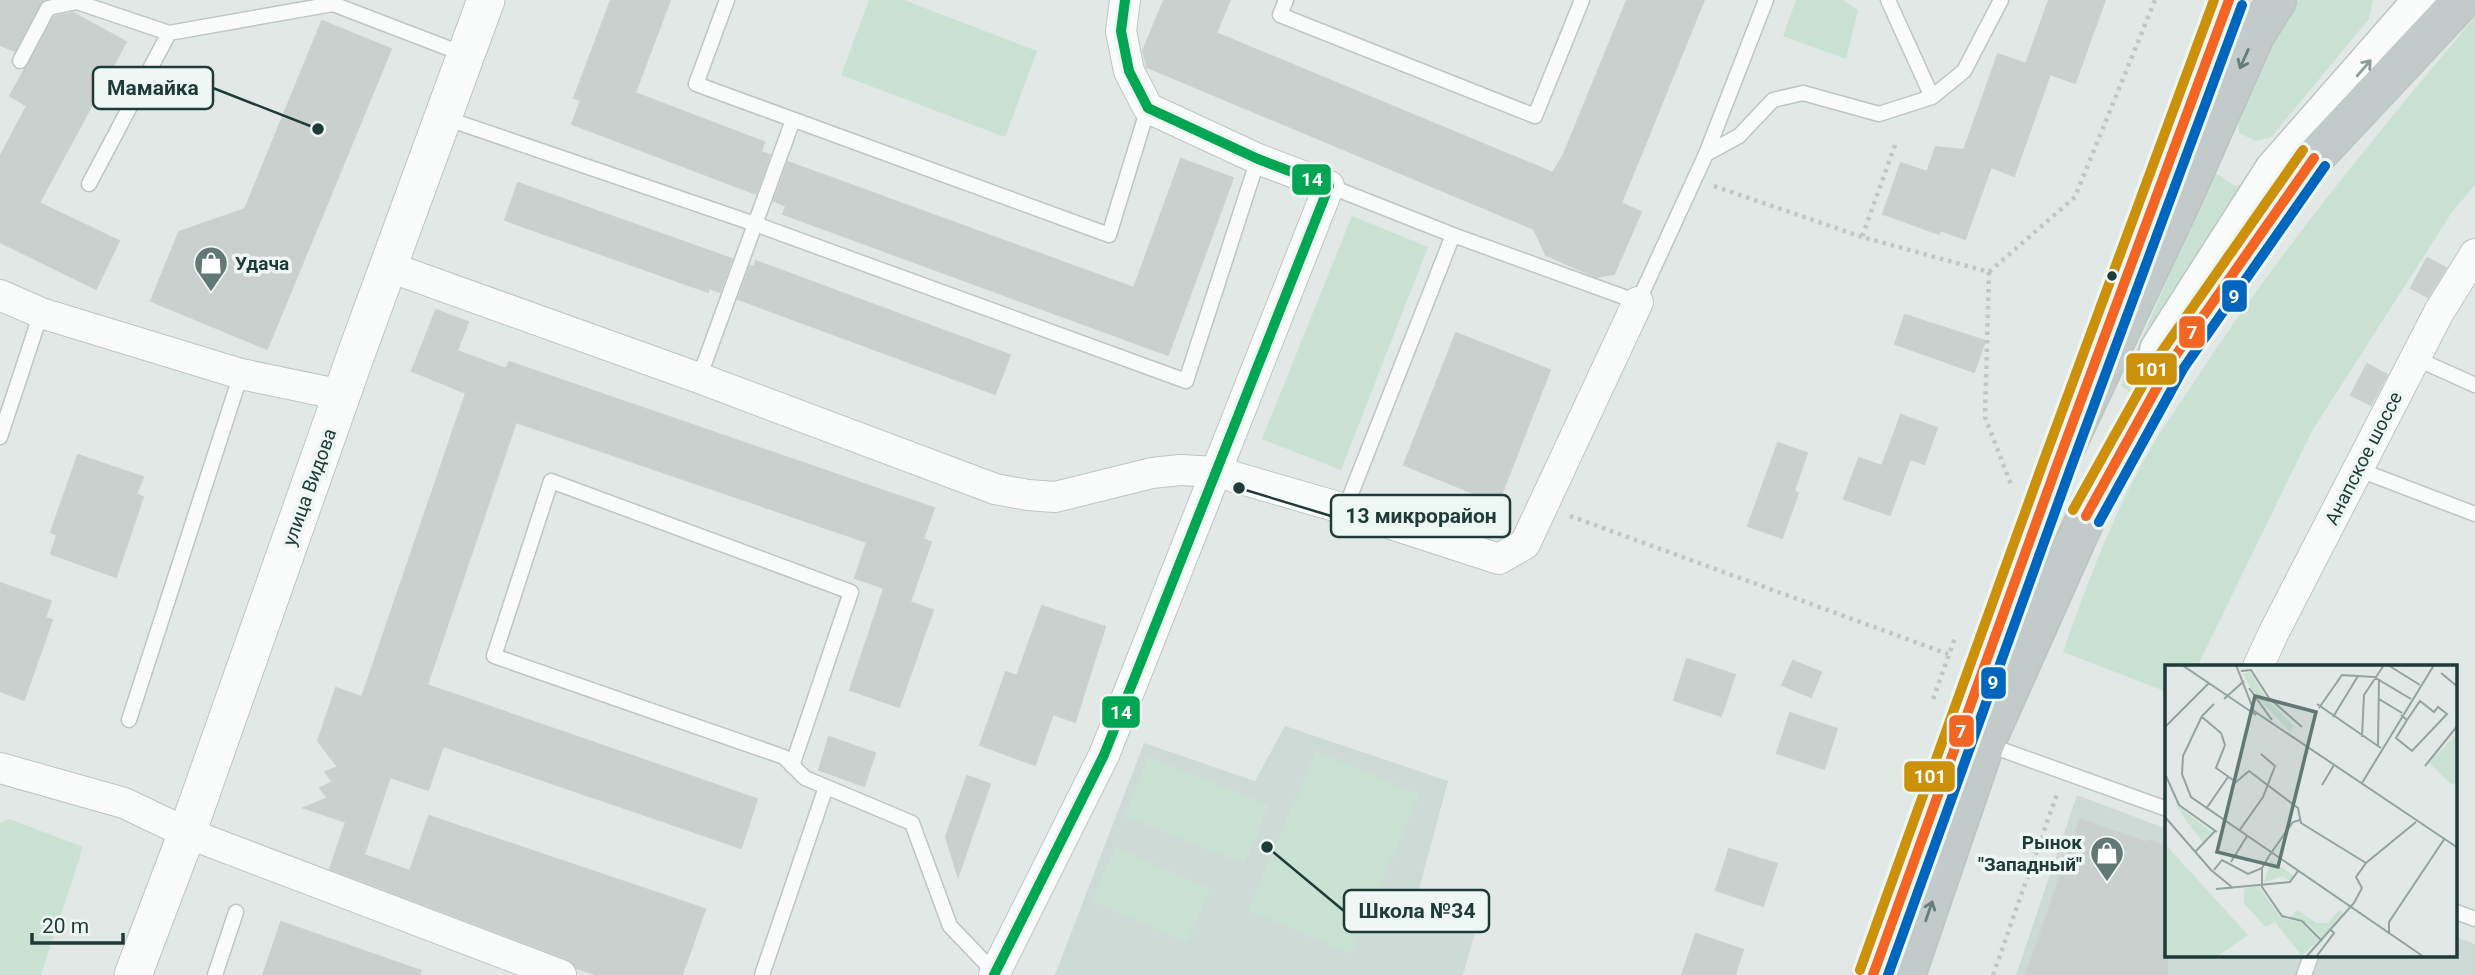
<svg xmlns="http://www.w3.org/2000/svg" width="2475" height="975" viewBox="0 0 2475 975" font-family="Roboto,sans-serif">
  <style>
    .built { fill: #cedad6 }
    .green { fill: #c9e2d4 }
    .building { fill: #cad0ce; stroke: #cad1cf; stroke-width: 2 }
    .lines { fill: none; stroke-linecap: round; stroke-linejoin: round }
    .service-casing { stroke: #bec5c3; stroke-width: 17 }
    .minor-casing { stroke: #bec5c3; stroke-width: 32 }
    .tertiary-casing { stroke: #bec5c3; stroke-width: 39 }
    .secondary-casing { stroke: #bdc5c3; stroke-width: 41 }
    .trunk-casing { stroke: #bbc5c3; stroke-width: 41 }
    .path { stroke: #bfc8c7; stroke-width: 4.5; stroke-dasharray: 3.5 5; stroke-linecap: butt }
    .service { stroke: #fafcfb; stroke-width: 14 }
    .minor { stroke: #fafcfb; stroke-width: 30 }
    .tertiary { stroke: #fafcfb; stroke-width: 37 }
    .secondary { stroke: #fafcfb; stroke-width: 38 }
    .trunk { stroke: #c2cbca; stroke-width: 38 }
    .bus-1-casing { stroke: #eef7f4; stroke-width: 16 }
    .bus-2-casing { stroke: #eef7f4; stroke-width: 16 }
    .bus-3-casing { stroke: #eef7f4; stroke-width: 16 }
    .bus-4-casing { stroke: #eef7f4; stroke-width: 16 }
    .bus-1 { stroke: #f26522; stroke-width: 10 }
    .bus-2 { stroke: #0065bd; stroke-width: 10 }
    .bus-3 { stroke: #cc910b; stroke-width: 10 }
    .bus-4 { stroke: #00a651; stroke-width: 10 }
    .oneway { stroke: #687c7a }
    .oneway2 { stroke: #8c9c9a }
    .bus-dot { fill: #1e3b38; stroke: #eef7f4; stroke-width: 2.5 }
    .labels { text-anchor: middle; stroke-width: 7; stroke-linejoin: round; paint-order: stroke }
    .poi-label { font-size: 19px; font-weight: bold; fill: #1e3b38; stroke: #eef7f4; text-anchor: start }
    .street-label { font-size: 19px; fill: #1e3b38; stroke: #eef7f4 }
    .inset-road { fill: none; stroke: #93a3a0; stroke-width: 2 }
    .view { fill: #627875; fill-opacity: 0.15; stroke: #627875; stroke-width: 3.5 }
    .inset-edge { fill: none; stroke: #1e3b38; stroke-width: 3.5 }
    .leader { fill: none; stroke: #1e3b38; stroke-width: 2.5 }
    .callout-dot { fill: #1e3b38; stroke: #eef7f4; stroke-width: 2.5 }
    .callout { fill: #eef7f4; stroke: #1e3b38; stroke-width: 2.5 }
    .callout-label { font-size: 21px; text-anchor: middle; font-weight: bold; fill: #1e3b38 }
    .line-badge { stroke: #eef7f4; stroke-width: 2.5 }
    .badge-label { font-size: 19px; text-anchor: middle; font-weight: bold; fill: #fff }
  </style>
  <rect width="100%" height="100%" fill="#e1e8e6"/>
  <path class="built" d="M1285 726 1448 781 1413 912 1477 925 1463 975H1055L1144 743 1255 781Z
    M2077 795 2167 829V956H2456V937L2475 944V975H2016Z"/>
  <path class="green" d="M869 0H904L1037 51 1005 137 841 75Z
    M1796 0H1843L1858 10 1846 59 1783 36Z
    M2299 0H2373L2369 19 2271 137 2255 141 2239 133 2238 114 2280 28Z
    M2475 17V185L2452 212 2312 431 2197 667H2167V692L2063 652C2088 582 2113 513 2151 448 2164 425 2180 404 2194 382 2278 253 2376 135 2475 17Z
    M2214 172 2234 185H2251L2188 278 2129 391 2121 386Z
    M1352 216 1428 247 1341 470 1262 439Z
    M1316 751 1419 795 1351 954 1248 910Z
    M1148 757 1268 805 1245 864 1125 816Z
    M9 819 83 847 41 975H0V823Z
    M1115 847 1210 889 1187 942 1092 901Z"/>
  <path class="building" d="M0 0H43L15 51 0 45Z
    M611 0H670L635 93 764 142 761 152 770 155 756 194 572 124 581 100 574 98Z
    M1164 0H1230L1216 33 1553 173 1564 154 1627 0H1704L1621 203 1641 212 1614 274 1596 277 1546 255 1534 229 1147 67 1143 51Z
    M2049 0H2105L2075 83 2050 74 2014 176 1991 167 1965 239 1940 230 1939 234 1883 214 1901 163 1927 172 1936 147 1964 150 1998 54 2026 64Z
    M73 13 126 42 39 203 119 241 96 289 0 242V157L27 106 10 96 54 17Z
    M322 21 391 49 267 349 151 301 179 232 245 209Z
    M1181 159 1233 178 1168 355 783 214 786 206 774 201 788 162 1134 288Z
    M518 183 732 259 720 292 709 288 708 292 505 220Z
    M2427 258 2446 268 2428 297 2411 288Z
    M756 261 1010 355 995 394 738 299 750 266 754 267Z
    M436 310 468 322 457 351 506 369 509 362 934 508 923 539 931 542 910 602 933 610 899 707 850 690 884 588 855 578 867 542 516 422 427 685 757 799 741 848 443 746 428 790 390 777 364 855 410 871 429 816 705 909 682 975H598L576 968 567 959 330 869 346 822 304 808 328 798 320 788 333 782 325 772 338 767 318 741 336 688 362 697 466 393 412 371Z
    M1905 315 1985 341 1974 372 1895 344Z
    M1456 333 1550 370 1498 503 1404 465Z
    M2367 364 2387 375 2371 405 2351 395Z
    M1901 415 1937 428 1924 464 1910 459 1890 515 1844 499 1859 458 1882 466Z
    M1778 443 1807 453 1794 491 1798 493 1782 538 1748 526Z
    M78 455 143 477 136 494 143 497 116 577 51 554 57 535 51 532Z
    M0 583 51 601 45 618 52 620 24 700 0 691Z
    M1042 606 1105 627 1075 722 1053 714 1035 765 980 745 1006 672 1017 676Z
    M1687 659 1735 675 1721 716 1674 700Z
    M1793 661 1821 672 1811 697 1782 685Z
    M1790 713 1837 729 1824 769 1777 753Z
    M829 737 875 753 864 786 819 770Z
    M967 776 990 784 958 876 946 837Z
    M2080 819 2147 843 2148 840 2167 847V975H2026Z
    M1729 849 1777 864 1763 906 1716 890Z
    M281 922 421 971 420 975H263Z
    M1696 934 1743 950 1735 975H1682Z"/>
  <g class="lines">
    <g class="service-casing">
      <path id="service" d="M331 0 333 4 466 55
        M727 0 696 84 1109 235 1148 108
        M1286 0 1280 15 1535 116 1582 0
        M1888 0 1932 97
        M20 61 48 8 77 2 169 33
        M445 118 755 224 1186 381 1258 159
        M1706 154 1739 136 1773 100 1803 93 1879 114 1932 97 1964 71 2001 0
        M89 184 169 33 333 4
        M1329 186 1453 235 1638 302 1706 154 1766 0
        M2415 358 2475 385
        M699 378 793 120
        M0 437 41 313
        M2357 469 2475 514
        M1345 509 1453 235
        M129 720 241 374
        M1986 744 2167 809
        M792 766 851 592 551 481 494 656 784 757 805 778 912 823 950 926 995 973
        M2456 912 2475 919
        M215 975 236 912
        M762 975 826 787
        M2304 975 2311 956"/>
    </g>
    <g class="minor-casing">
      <path id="minor" d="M389 267 699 378 995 489 1028 495 1055 497 1152 473 1180 470 1217 472 1345 509 1499 559 1525 544 1638 302
        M0 295 41 313 241 374 342 395
        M2258 667 2273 634 2439 312 2475 254
        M0 768 124 803 187 833 561 975
        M994 975 1104 755 1329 186 1258 159 1148 108 1129 71 1121 31 1125 0"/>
    </g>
    <g class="tertiary-casing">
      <path id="tertiary" d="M133 975 187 833 355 357 486 0"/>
    </g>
    <g class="secondary-casing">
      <path id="secondary" d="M2117 303 2229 0
        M2159 350 2274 170 2423 0"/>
    </g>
    <g class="trunk-casing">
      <path id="trunk" d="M1873 975 2057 465 2184 195 2255 35 2277 0
        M1906 975 1985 744 2096 495 2171 362 2314 158 2462 0"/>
    </g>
    <path class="path" d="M1895 145 1862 237 1989 272 2075 197 2155 0
      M1714 186 1862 237
      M1989 272 1985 417 2012 487
      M1570 516 1948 654
      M1933 699 1956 635
      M1993 975 2058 791"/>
    <use href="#service" class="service"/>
    <use href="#minor" class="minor"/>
    <use href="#tertiary" class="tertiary"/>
    <use href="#secondary" class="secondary"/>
    <use href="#trunk" class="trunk"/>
    <g class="bus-1-casing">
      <path id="bus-1" d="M2086 516 2171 362 2314 158
        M1873 975 2057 465 2229 0"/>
    </g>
    <g class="bus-2-casing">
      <path id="bus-2" d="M2099 522 2183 369 2325 166
        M1888 975 2070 470 2242 5"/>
    </g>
    <g class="bus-3-casing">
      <path id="bus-3" d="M2073 510 2160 354 2303 150
        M1860 970 2044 460 2214 0"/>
    </g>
    <g class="bus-4-casing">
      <path id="bus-4" d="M994 975 1104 755 1329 186 1258 159 1148 108 1129 71 1121 31 1125 0"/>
    </g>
    <use href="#bus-1" class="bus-1"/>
    <use href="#bus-2" class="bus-2"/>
    <use href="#bus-3" class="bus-3"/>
    <use href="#bus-4" class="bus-4"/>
  </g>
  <defs><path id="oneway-shaft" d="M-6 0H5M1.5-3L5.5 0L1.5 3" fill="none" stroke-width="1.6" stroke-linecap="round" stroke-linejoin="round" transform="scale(1.75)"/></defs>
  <g class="oneway">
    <use href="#oneway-shaft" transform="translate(2244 59) rotate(114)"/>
    <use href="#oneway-shaft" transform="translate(1929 911) rotate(-71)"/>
  </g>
  <use class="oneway2" href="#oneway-shaft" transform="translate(2364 68) rotate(-49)"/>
  <defs>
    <g id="shop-pin" transform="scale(1.75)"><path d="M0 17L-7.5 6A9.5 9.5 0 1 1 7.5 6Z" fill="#627875" stroke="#eef7f4"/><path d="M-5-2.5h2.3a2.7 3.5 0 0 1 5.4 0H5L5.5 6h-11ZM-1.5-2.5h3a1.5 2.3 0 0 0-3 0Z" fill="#fff"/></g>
  </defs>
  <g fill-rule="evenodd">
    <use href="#shop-pin" x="211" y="263"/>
    <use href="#shop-pin" x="2107" y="853"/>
  </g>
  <circle class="bus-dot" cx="2112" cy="276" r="6"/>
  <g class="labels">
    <g class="poi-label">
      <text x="235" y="270">Удача</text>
      <text x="2082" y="849" text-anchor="end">Рынок<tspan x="2082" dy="22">"Западный"</tspan></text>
    </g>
    <g class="street-label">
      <text transform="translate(2363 458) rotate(-63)" y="7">Анапское шоссе</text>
      <text transform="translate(309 487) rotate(-70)" y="7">улица Видова</text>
    </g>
  </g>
  <g transform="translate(2165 665)">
    <rect width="292" height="292" fill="#e1e8e6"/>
    <path d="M85 7 103 36 129 61 125 67 88 27 78 9ZM292 68V118L286 119 264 98ZM11 140 47 167 38 177 25 161 30 156 24 160ZM0 179 83 270 51 292H0ZM106 195 129 211 125 216 117 211 99 218ZM93 220 116 253 136 257 154 275 137 291 110 257 101 262 79 239V224ZM133 245 151 258H163L174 245 179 249 157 273 142 258 125 252Z" fill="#c9e2d4"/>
    <path class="inset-road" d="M17 0 91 50M71 0 89 46 293 183M223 0 255 20M76 6 86 5 104 33 137 62M276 8 293 22M84 23 107 55M59 34 79 16M214 34 237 48M49 39 37 51 18 91 17 109 26 132 259 292M152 39 216 83M154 43 177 10 209 12 246 34M236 50 242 55 231 73 247 86 282 49 273 42 269 47 255 36 242 55M37 52 56 68 60 80 51 103 71 117 84 106 133 143 136 158 201 198M168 52 193 11M0 62 44 18M197 72 199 30 219 0M213 80 214 15M260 101 293 60M1 111 14 140 52 167M197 118 269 0M157 120 169 100M41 144 63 112M0 152 46 205 68 223M135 155 128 157 104 191 97 203V222L117 251 137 256 157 276M74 166 98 132 110 101 96 89M30 187 50 166M66 197 82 171M49 205 57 195 83 209 97 203M51 224 125 217 133 206M224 269V257L280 173M141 292 189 238 197 223 191 212 201 198 251 157M151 292 169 268 166 265"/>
    <path class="view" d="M90 31 151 47 113 202 52 187Z"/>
    <rect width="292" height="292" class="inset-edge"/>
  </g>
  <path class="leader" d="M318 129L213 88M1239 488L1331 516M1267 847L1344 911"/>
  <g class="callout-dot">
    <circle cx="318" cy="129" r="7"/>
    <circle cx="1239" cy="488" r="7"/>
    <circle cx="1267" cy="847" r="7"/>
  </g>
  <g class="callout">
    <rect x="93" y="67" width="120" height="42" rx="7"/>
    <rect x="1331" y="495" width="179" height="42" rx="7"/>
    <rect x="1344" y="890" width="145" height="42" rx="7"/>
  </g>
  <g class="callout-label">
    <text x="153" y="95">Мамайка</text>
    <text x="1421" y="523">13 микрорайон</text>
    <text x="1417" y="918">Школа №34</text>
  </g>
  <g class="line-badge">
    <rect x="1291" y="163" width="41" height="33" rx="7" fill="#00a651"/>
    <rect x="2221" y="279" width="27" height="34" rx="7" fill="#0065bd"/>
    <rect x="2178" y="315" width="28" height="34" rx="7" fill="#f26522"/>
    <rect x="2125" y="352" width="53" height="34" rx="7" fill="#cc910b"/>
    <rect x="1980" y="666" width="27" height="34" rx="7" fill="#0065bd"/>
    <rect x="1101" y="695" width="40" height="34" rx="7" fill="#00a651"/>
    <rect x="1948" y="714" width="27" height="34" rx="7" fill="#f26522"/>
    <rect x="1903" y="760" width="53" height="33" rx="7" fill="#cc910b"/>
  </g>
  <g class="badge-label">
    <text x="1312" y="186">14</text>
    <text x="2234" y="303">9</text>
    <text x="2192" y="339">7</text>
    <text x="2152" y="376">101</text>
    <text x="1993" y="689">9</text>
    <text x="1121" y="719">14</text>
    <text x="1961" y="738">7</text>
    <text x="1930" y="783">101</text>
  </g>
  <path d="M32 933v10h91v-10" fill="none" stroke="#1e3b38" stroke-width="3.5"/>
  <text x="42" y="933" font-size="21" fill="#1e3b38" stroke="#eef7f4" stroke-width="5" paint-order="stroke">20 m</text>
</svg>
